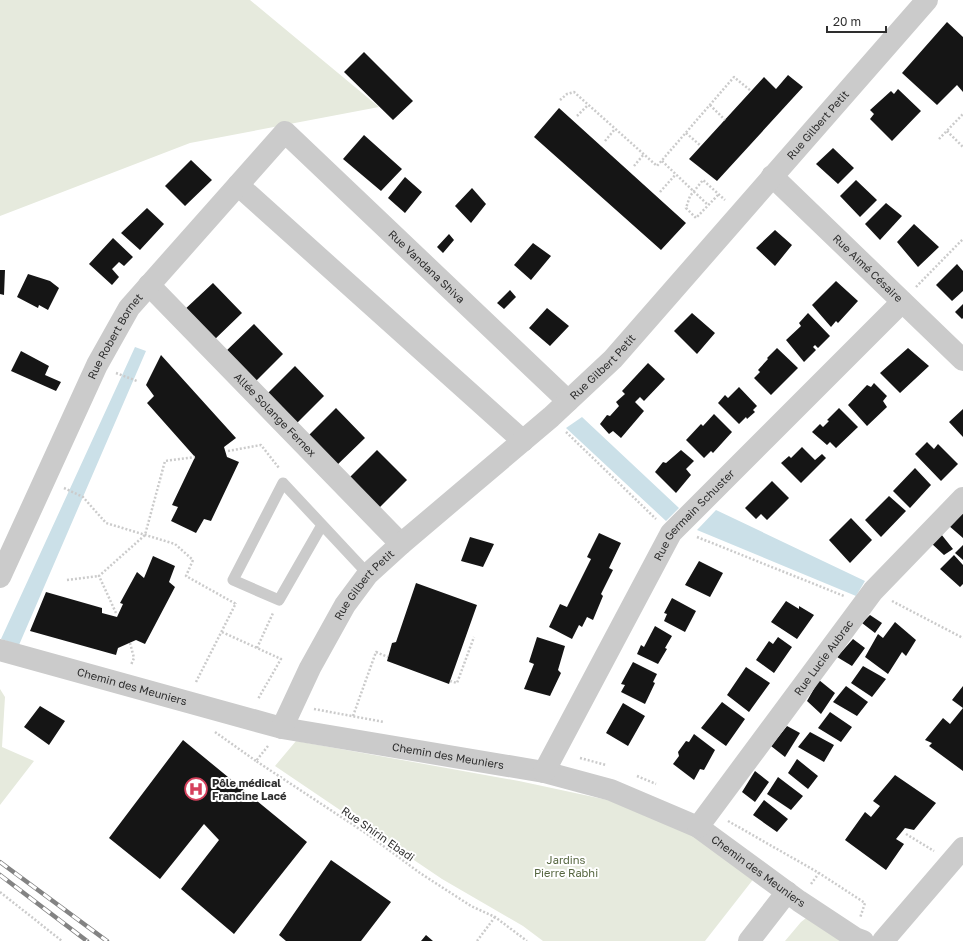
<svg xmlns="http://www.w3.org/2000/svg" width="963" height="941" viewBox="0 0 963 941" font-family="'Golos Text',sans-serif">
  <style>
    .green { fill: #e6eadd }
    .water { fill: #cbe0e8 }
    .building { fill: #151515 }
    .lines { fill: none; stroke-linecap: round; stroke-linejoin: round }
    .path { stroke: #cbcbcb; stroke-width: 2.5; stroke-dasharray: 2 2; stroke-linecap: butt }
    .service { stroke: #cbcbcb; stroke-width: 11 }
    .minor { stroke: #cbcbcb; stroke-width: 22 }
    .rail-casing { stroke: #838383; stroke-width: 4.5 }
    .rail { stroke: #fff; stroke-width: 3; stroke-dasharray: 9; stroke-linecap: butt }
    .labels { text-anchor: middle; stroke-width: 4; stroke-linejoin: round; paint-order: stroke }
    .street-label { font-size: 11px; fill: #2e2e2e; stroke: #fff }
    .poi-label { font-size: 11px; font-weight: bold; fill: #2e2e2e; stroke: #fff; text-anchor: start }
    .park-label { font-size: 11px; fill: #566640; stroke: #fff }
  </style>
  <rect width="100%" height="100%" fill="#fff"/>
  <path class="green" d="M0 0H250L379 107 190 143 0 216Z
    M0 689 5 697 2 747 34 761 0 805Z
    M296 741 519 781 617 802 695 834 755 877 705 941H543L523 926 442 879 275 766Z
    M810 915 860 941H785L801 922Z"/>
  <path class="water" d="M135 347 146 351 19 645 1 639Z
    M582 417 679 508 666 521 566 428Z
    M716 510 865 581 856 596 697 530Z"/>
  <path class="building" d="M947 22 963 37V92L957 85 937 105 902 73Z
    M364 52 413 101 393 120 344 72Z
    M788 75 803 87 717 181 689 159 764 77 776 89Z
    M898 89 921 111 892 141 870 119 874 114 870 110 891 91 894 94Z
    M559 108 686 223 661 250 534 137Z
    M364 135 402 169 381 191 343 159Z
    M833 148 854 168 838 184 816 164Z
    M191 160 212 180 185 206 165 186Z
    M405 177 422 192 405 213 388 198Z
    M856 180 877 200 860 217 840 196Z
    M472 188 486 204 471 223 455 206Z
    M886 203 902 216 880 240 865 224Z
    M147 208 164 224 140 250 121 233Z
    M914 224 939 247 918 267 897 242Z
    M775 230 792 245 775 266 756 248Z
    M449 234 454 240 443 253 437 247Z
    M113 238 133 257 124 266 119 262 112 269 119 277 112 285 89 264Z
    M533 243 551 256 531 280 514 265Z
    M957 264 963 271V291L952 301 936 285Z
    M0 270H5L4 295 0 294Z
    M28 274 50 281 59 288 48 310 39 305 38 308 17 297Z
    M836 281 858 301 838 323 836 321 831 327 812 305Z
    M213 283 242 313 212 342 182 312Z
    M510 290 516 297 504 309 497 303Z
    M963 304V318L962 319 955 312Z
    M547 308 569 326 550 346 529 328Z
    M692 313 715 333 697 354 674 331Z
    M808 313 830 336 818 348 815 345 813 347 816 350 804 362 786 340 801 326 799 323Z
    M254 324 283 354 253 384 223 354Z
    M777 348 798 368 771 395 754 378 760 372 758 370 768 359 767 358Z
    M908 348 929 366 900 393 880 373Z
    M21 351 49 366 45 375 61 382 56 391 11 371Z
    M161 355 236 438 224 447 227 457 239 462 211 521 204 519 196 533 171 521 178 507 172 505 195 457 147 403 154 396 146 385Z
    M648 363 665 379 644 401 640 397 635 402 644 411 621 438 613 431 609 434 600 424 607 415 610 416 619 406 616 402 625 394 622 391Z
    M295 366 324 396 294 426 265 396Z
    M874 383 887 396 883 401 887 407 867 426 848 405 867 385 871 387Z
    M739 387 757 406 753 410 755 412 747 419 746 417 739 424 718 403 725 395 728 398Z
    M336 408 365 438 335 467 306 438Z
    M839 408 858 427 836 448 830 442 827 445 812 432 820 424 823 427 829 421 827 420Z
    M963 409V437L949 422Z
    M714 414 732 432 713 453 711 451 704 458 686 440 701 424 703 426Z
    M927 442 934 449 938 444 958 464 941 481 915 454Z
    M802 447 815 460 822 454 826 458 801 483 781 463 789 456 791 458Z
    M377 450 407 480 377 510 347 480Z
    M681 450 694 461 686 469 691 475 676 493 655 472 663 462 666 463Z
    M915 468 931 485 910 508 893 491Z
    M772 481 789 498 767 520 761 514 756 519 745 508Z
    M889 496 906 511 881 537 865 520Z
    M963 512V538L948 525Z
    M851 518 872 540 850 563 829 540Z
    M599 533 621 543 609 568 613 570 601 594 603 596 593 620 587 617 582 627 579 625 572 639 549 627 560 604 567 607 591 559 587 557Z
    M941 534 953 549 944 555 931 543Z
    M470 537 494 544 483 567 461 561Z
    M963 545V560L955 553Z
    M954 555 963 565V584L960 587 940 569Z
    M153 556 175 566 169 582 175 587 145 644 136 640 118 648 116 655 30 631 46 592 102 608V613L117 617 123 604 120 603 137 572 144 578Z
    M699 561 723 573 710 597 685 585Z
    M416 583 477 605 449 684 387 661 392 643 396 642Z
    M672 598 696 611 685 632 664 621 667 614 664 613Z
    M786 601 799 609V606L814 615 797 639 771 622Z
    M870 615 882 623 875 633 862 623Z
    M895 622 916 640 906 656 902 652 888 674 865 657 878 634 883 638Z
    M655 626 672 636 665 648 667 649 658 664 637 654 641 645 644 647Z
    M537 637 565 646 558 670 561 673 550 696 524 689 534 664 529 662Z
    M778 637 792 647 774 673 756 660 769 641 773 644Z
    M853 639 865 648 852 666 837 657Z
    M633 662 657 674 653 682 655 683 645 704 621 692 625 685 621 684Z
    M863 666 886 679 872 697 851 683Z
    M746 667 770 683 749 712 727 695Z
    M819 680 835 693 821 714 807 701Z
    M846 686 868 702 857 716 833 702Z
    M963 686V771L929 746 932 743 925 740 943 718 950 724 963 708 952 700Z
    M722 702 745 719 726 746 701 728Z
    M623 703 645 716 628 746 606 733Z
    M40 706 65 721 49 745 24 727Z
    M830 712 852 727 841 742 818 728Z
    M787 726 800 733 785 757 771 746Z
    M810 732 834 745 824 762 798 747Z
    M694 734 715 750 704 770 700 769 694 780 673 764 679 756 678 752 686 741 689 742Z
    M183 740 307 842 234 934 181 889 219 840 204 824 160 879 109 838Z
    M797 759 818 776 808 789 788 773Z
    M755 771 769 782 755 802 742 792Z
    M895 775 936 803 914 830 905 828 896 839 904 844 886 870 845 840 865 812 871 817 880 806 873 801Z
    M778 777 803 796 791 810 767 794Z
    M764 800 788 819 777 832 753 815Z
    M331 860 391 902 361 941H286L279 935Z
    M426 935 433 941H421Z"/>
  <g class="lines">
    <path class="path" d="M560 100 567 94 574 92 657 166 734 77 751 91
      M710 105 725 120
      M577 116 588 105
      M947 131 963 147
      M686 133 701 146
      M939 139 963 114
      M605 141 615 129
      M662 161 708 205
      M634 166 644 154
      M660 192 676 174
      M718 195 696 218 686 208 690 196 703 180 725 200
      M916 287 963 239
      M116 373 137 381
      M566 432 656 519
      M228 451 261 445 279 468
      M64 488 83 497 106 523 175 544 193 560 186 576 236 604
      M697 537 844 596
      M67 580 99 576
      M892 601 963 638
      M116 613 99 576 145 535 165 461 195 457
      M222 632 281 659 258 699
      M130 643 134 658 131 665
      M257 648 273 613
      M450 681 457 683 474 637
      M196 682 236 603
      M314 709 384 722
      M353 716 376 652 388 657
      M215 732 256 761
      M268 746 256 761 367 834 420 873 471 906 495 917 527 941
      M580 758 606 765
      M637 776 656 784
      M728 821 819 873 865 903 860 918
      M906 834 934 851
      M811 884 819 873
      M0 892 62 941
      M477 941 495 917"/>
    <path class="service" d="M322 525 279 600 233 580 283 483 368 574"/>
    <g class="minor">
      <path id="s1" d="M772 176 963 360"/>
      <path d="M238 185 523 441"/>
      <path id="s2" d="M149 285 401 544"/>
      <path id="s3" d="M0 577 97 365 129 308 285 132 568 401"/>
      <path id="s4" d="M0 650 282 728 544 772 611 790 698 827 799 901 855 938 863 941"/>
      <path id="s5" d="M282 728 310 668 345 605 368 574 401 544 551 417 613 359 927 0"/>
      <path id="s6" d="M544 772 671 533 902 302"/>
      <path id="s7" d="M698 827 873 591 963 498"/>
      <path d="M749 941 787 892"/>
      <path d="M883 941 963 848"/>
    </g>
    <g class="rail-casing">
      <path id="rail" d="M0 862 107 941
        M0 875 87 941"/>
    </g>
    <use href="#rail" class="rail"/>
  </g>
  <defs>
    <g id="hospital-ring" transform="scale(1.15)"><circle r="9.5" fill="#fff" stroke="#d5405c" stroke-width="1.5"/><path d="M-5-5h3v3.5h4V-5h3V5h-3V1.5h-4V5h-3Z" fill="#d5405c"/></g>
  </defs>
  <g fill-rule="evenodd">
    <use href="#hospital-ring" x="196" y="789"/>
  </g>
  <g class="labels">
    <g class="street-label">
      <text dy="4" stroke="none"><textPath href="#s5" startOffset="814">Rue Gilbert Petit</textPath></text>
      <text dy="4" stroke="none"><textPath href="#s3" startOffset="729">Rue Vandana Shiva</textPath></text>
      <text dy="4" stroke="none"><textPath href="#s1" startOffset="133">Rue Aimé Césaire</textPath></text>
      <text dy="4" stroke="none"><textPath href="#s3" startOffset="267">Rue Robert Bornet</textPath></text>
      <text dy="4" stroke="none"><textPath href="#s5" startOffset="490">Rue Gilbert Petit</textPath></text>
      <text dy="4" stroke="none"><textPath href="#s2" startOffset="181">Allée Solange Fernex</textPath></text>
      <text dy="4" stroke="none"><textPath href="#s6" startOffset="299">Rue Germain Schuster</textPath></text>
      <text dy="4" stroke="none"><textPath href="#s5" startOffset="166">Rue Gilbert Petit</textPath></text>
      <text dy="4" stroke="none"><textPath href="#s7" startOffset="211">Rue Lucie Aubrac</textPath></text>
      <text dy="4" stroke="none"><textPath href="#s4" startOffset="137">Chemin des Meuniers</textPath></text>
      <text dy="4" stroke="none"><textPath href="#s4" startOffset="461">Chemin des Meuniers</textPath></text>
      <text transform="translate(378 834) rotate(35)" y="4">Rue Shirin Ebadi</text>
      <text dy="4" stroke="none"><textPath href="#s4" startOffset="797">Chemin des Meuniers</textPath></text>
    </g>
    <g class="poi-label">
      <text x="212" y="787">Pôle médical<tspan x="212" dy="13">Francine Lacé</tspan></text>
    </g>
    <g class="park-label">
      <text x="566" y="864">Jardins<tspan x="566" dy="13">Pierre Rabhi</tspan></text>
    </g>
  </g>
  <path d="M827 26v6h59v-6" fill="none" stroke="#2e2e2e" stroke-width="2"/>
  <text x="833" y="26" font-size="12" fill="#2e2e2e" stroke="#ffffff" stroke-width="3" paint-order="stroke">20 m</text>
</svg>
